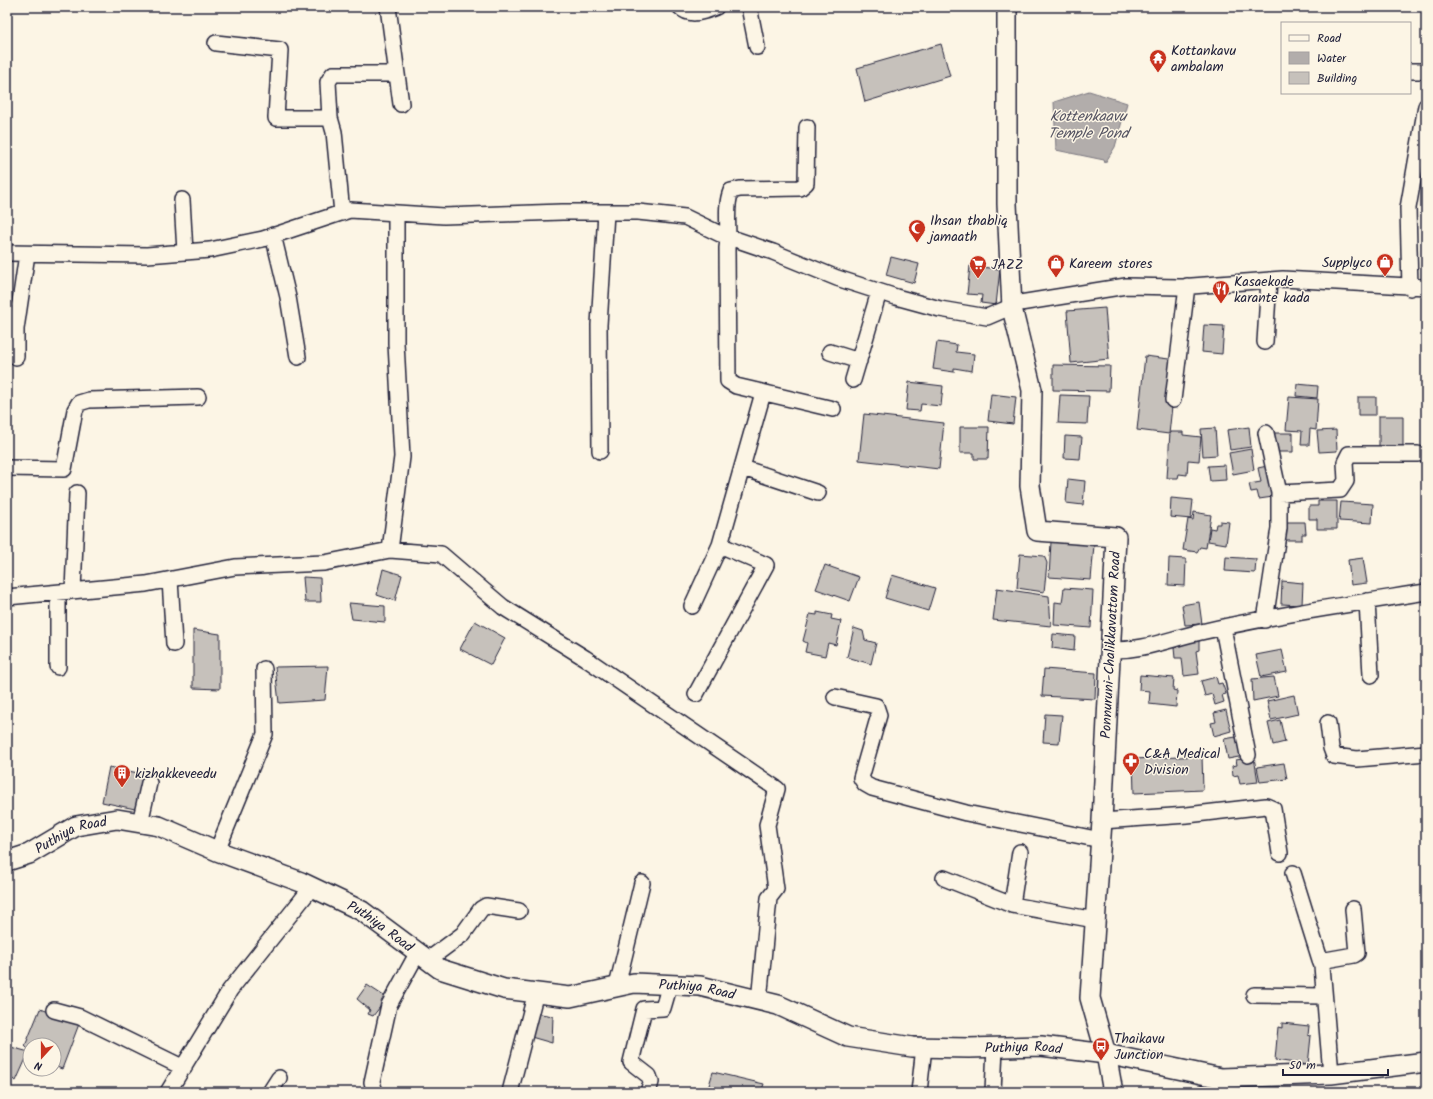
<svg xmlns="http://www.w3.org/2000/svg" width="1433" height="1099" viewBox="0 0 1433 1099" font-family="Kalam,sans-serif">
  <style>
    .water { fill: #b2adab; stroke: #78757e }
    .building { fill: #c6c1bb; stroke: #22223b }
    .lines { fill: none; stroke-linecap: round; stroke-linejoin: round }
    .minor-casing { stroke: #22223b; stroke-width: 18 }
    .tertiary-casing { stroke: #22223b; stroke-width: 22 }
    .minor { stroke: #fcf5e5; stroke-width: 15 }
    .tertiary { stroke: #fcf5e5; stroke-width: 19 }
    .labels { text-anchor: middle; stroke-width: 3; stroke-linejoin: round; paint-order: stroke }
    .poi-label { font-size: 14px; fill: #22223b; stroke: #fcf5e5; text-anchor: start }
    .street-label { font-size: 14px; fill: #22223b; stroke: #fcf5e5 }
    .water-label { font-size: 15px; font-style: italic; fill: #545362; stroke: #fcf5e5 }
  </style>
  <rect width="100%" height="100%" fill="#fcf5e5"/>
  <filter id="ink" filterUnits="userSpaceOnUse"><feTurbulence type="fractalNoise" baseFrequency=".025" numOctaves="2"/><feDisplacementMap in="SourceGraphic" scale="8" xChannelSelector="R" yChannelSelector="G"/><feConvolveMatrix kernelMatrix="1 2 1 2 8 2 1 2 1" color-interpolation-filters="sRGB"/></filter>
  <g filter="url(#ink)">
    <path class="water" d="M1089 91 1127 103 1115 147 1105 163 1104 160 1056 150 1054 102Z"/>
    <path class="building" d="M941 44 950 76 865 102 857 68Z
      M891 257 919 264 914 283 886 275Z
      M970 266 1000 269 996 305 981 303 982 295 967 294Z
      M1105 308 1109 359 1071 363 1067 311Z
      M1204 325 1224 326 1222 354 1202 352Z
      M937 342 957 345 956 352 974 354 972 371 954 368V372L933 369Z
      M1145 356 1177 360 1169 434 1137 430Z
      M1053 365 1110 366 1109 391 1053 390Z
      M909 382 943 386 941 406 921 404 920 411 906 410Z
      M1297 384 1318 386 1317 398 1296 396Z
      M991 394 1016 397 1013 424 988 421Z
      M1060 395 1089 396 1087 424 1058 423Z
      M1289 397 1318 399 1316 430 1310 429 1309 445H1301L1302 431 1286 430Z
      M1358 397H1376V415H1358Z
      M864 414 944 423 939 469 859 460Z
      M1379 416H1403V448H1379Z
      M960 427H989L988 459H974V453H960Z
      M1249 427 1251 447 1230 450 1227 430Z
      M1215 428 1217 455 1203 456 1201 429Z
      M1336 430 1337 451 1319 452 1317 431Z
      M1170 432H1183V435L1201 437 1199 461 1188 460 1187 475 1179 474 1178 478H1167Z
      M1272 433H1293V452H1272Z
      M1065 436 1082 437 1080 459 1064 458Z
      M1251 449 1254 470 1233 474 1229 453Z
      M1225 465 1226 480 1210 481 1208 466Z
      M1267 466 1273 497 1259 499 1257 491 1251 492 1249 484 1261 482 1258 468Z
      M1068 479 1085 481 1083 505 1066 503Z
      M1171 498 1193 500 1191 519 1170 517Z
      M1318 501H1337V529H1317V519H1309V506H1318Z
      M1341 502 1373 504 1372 523 1339 521Z
      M1194 512 1211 515 1206 548 1200 547 1197 552 1183 550 1188 519 1193 520Z
      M1220 521 1229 522 1226 544 1208 541 1210 528 1215 529 1216 524H1220Z
      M1283 522H1305L1306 534H1302V540H1284Z
      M1051 542 1094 545 1091 580 1049 577Z
      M1020 554 1044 556 1047 563 1044 592 1017 588Z
      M1425 556H1426V580H1421Z
      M1226 557 1256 559 1255 573 1225 571Z
      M1169 558 1186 559 1185 586 1168 585Z
      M1363 558 1367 583 1351 585 1348 560Z
      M825 565 859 577 850 601 816 589Z
      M383 569 402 575 395 601 377 595Z
      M892 575 935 588 928 611 885 598Z
      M303 577 320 578 321 602H305Z
      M1282 581 1303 583 1302 605 1281 604Z
      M997 588 1049 596 1051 626 993 620Z
      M1064 588 1093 590 1091 628 1054 625 1055 602 1062 603Z
      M1199 602 1202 624 1185 625 1182 605Z
      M349 603 385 606V622L352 619Z
      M817 612 832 615 831 619 841 621 836 645 828 643 825 656 805 652 807 643 803 641 810 614 817 615Z
      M475 621 505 638 491 665 460 649Z
      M854 628 863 631 865 640 876 643 871 664 847 657Z
      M193 630 220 634V689L193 688Z
      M1053 634 1075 636 1074 651 1052 648Z
      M1199 639V650L1196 651 1199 674 1184 676 1182 658H1175L1174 648Z
      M1282 650 1287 672 1261 677 1256 655Z
      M328 666 325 700 279 703 275 667Z
      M1044 669 1096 673 1095 699 1042 696Z
      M1140 675 1174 678 1173 690 1177 691 1176 707 1149 704 1150 691 1139 690Z
      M1216 677 1218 684 1222 683 1226 694 1222 695 1224 702 1215 705 1212 694 1205 696 1201 681Z
      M1274 677 1278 696 1253 701 1252 679Z
      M1294 695 1298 714 1271 720 1267 701Z
      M1226 710 1231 731 1214 736 1211 723 1216 722 1214 713Z
      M1045 714 1062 715 1059 743 1043 742Z
      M1280 720 1285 742 1273 745 1268 723Z
      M1236 737 1238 747 1242 746 1244 756 1228 759 1224 739Z
      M1202 756 1203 790 1134 793 1133 759Z
      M1254 757 1258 782 1240 784 1238 775 1233 776 1232 766 1237 765 1236 760Z
      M1284 763 1287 779 1260 782 1257 767Z
      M109 767 143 774 135 809 102 802Z
      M367 985 387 998 373 1016 368 1014 370 1010 357 999Z
      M40 1009 79 1024 62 1069 54 1066V1045H30V1051L25 1046Z
      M535 1013 553 1016 552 1043 531 1037Z
      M1282 1023 1309 1026 1308 1035 1311 1036 1308 1065 1275 1060 1278 1027 1282 1028Z
      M7 1046 29 1052 16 1081 7 1076Z
      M713 1072 764 1084 761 1092H707Z"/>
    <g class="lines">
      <g class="minor-casing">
        <path id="minor" d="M388 7 401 104
          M680 7C691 18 704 11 716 7
          M749 7 757 47
          M216 43 280 50 276 118H330
          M1410 71H1426
          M807 127 806 183 800 188 740 189 731 191C724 208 730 230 727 248L728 381 736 386 833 409
          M182 200 185 252
          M342 213 334 132 330 118 328 82 333 74H396
          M273 235 288 297 298 357
          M7 253 147 255 210 250 263 239 350 210 444 216 562 212H638L685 217 720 234 773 252 837 278 896 297 940 309 987 317 1020 303 1126 286 1179 287 1283 279 1426 287
          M1410 288 1408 208 1426 106
          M1265 342 1269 280
          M830 352 859 361
          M16 357V329L27 254
          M853 380 879 292
          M1173 400 1187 286
          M600 451 599 325 606 213
          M7 468 64 469 75 410 79 403 89 400 198 397
          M743 468 818 493
          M1279 493 1340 490 1346 481 1345 462 1349 454H1418
          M390 550 441 554 503 607 585 658 777 789 767 825 776 889 769 898 759 1001
          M170 580 174 644
          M73 591 77 493
          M7 597 146 584 235 567 324 563 390 550 402 457 396 343V214
          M1367 601 1371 675
          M692 606 720 545 763 393
          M1265 620 1279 528V493L1266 433
          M1223 628 1248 755
          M1109 650C1143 651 1169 639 1201 632 1275 615 1351 604 1426 592
          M58 667V593
          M696 694 766 565 720 545
          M835 697 876 706 879 715 861 778 865 784 872 788 966 813 1101 840
          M1328 723 1331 748 1334 756 1357 759 1426 753
          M1102 821 1187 815 1266 806 1273 809 1280 853
          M140 823 149 783
          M217 851 265 734 264 669
          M1293 873 1322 966 1331 1074
          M944 878 1012 905 1095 920
          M1012 905 1020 852
          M428 960 463 934 481 909 486 906 519 911
          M1320 961 1354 955 1357 953 1353 909
          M617 986 642 883
          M1254 995 1324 996
          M54 1010 80 1017 184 1068
          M168 1092 230 990 312 887
          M270 1092 279 1078
          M375 1092 372 1082 389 1005 418 952
          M510 1092 536 992
          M648 1092 651 1082 649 1076 631 1062 644 1009 663 1008 670 984
          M919 1092 924 1047
          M993 1092 995 1047"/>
      </g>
      <g class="tertiary-casing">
        <g id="tertiary">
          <path d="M1007 7V204L1012 308 1032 390 1030 486 1037 531 1116 537 1102 821 1090 998 1106 1054 1113 1092"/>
          <path id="s1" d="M7 861 29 854 76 826 117 819 159 826 217 851 301 882 362 911 440 969 504 989 570 997 634 983 700 986 778 1005 848 1037 912 1047 969 1048 1041 1046 1106 1054 1221 1078 1331 1074 1426 1062"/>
        </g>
      </g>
      <use href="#minor" class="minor"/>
      <use href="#tertiary" class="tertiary"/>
    </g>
  </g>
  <defs>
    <g id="temple-pin" transform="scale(0.9)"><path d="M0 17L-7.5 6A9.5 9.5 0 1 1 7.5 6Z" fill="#c8321e" stroke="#fcf5e5"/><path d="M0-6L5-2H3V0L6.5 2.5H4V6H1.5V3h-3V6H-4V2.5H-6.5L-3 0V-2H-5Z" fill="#fff"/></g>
    <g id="mosque-pin" transform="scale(0.9)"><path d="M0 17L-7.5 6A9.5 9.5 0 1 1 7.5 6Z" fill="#c8321e" stroke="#fcf5e5"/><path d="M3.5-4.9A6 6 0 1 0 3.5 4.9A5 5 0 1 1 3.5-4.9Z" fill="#fff"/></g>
    <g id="shop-pin" transform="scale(0.9)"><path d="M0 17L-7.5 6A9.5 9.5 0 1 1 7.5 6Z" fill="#c8321e" stroke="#fcf5e5"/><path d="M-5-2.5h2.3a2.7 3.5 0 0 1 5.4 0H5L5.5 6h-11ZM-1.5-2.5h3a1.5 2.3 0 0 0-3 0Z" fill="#fff"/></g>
    <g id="supermarket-pin" transform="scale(0.9)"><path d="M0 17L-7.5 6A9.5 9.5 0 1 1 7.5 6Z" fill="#c8321e" stroke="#fcf5e5"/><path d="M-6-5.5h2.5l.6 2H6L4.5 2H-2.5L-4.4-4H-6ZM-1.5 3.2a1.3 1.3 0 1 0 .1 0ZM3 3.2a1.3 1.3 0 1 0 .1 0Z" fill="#fff"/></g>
    <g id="restaurant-pin" transform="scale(0.9)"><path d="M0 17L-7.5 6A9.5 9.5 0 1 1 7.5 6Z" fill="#c8321e" stroke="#fcf5e5"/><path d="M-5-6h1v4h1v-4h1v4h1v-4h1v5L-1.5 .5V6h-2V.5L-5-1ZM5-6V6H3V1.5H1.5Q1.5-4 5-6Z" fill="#fff"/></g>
    <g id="pharmacy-pin" transform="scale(0.9)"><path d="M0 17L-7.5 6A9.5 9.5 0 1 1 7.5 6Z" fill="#c8321e" stroke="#fcf5e5"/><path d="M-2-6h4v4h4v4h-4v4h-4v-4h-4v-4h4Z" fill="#fff"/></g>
    <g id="building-pin" transform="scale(0.9)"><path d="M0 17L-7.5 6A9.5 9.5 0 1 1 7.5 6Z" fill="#c8321e" stroke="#fcf5e5"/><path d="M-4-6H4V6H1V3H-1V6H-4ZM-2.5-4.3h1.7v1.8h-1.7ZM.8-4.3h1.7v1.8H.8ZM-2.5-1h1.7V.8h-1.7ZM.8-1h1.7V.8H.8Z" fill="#fff"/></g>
    <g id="bus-pin" transform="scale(0.9)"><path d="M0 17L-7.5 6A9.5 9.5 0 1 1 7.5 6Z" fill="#c8321e" stroke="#fcf5e5"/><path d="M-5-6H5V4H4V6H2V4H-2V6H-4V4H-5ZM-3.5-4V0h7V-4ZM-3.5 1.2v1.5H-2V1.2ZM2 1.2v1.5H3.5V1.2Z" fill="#fff"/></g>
  </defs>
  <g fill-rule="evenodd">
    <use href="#temple-pin" x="1158" y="58"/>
    <use href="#mosque-pin" x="917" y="228"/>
    <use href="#shop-pin" x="1385" y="262"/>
    <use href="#shop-pin" x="1056" y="263"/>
    <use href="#supermarket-pin" x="978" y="264"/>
    <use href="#restaurant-pin" x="1221" y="289"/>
    <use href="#pharmacy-pin" x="1131" y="761"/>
    <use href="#building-pin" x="122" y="773"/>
    <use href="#bus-pin" x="1101" y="1046"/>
  </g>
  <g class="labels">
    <g class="poi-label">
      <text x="1171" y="55">Kottankavu<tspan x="1171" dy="16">ambalam</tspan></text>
      <text x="930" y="225">Ihsan thabliq<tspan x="930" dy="16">jamaath</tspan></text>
      <text x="1372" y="267" text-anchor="end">Supplyco</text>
      <text x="1069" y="268">Kareem stores</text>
      <text x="991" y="269">JAZZ</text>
      <text x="1234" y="286">Kasaekode<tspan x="1234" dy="16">karante kada</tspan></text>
      <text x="1144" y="758">C&amp;A Medical<tspan x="1144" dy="16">Division</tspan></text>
      <text x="135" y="778">kizhakkeveedu</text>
      <text x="1114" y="1043">Thaikavu<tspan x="1114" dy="16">Junction</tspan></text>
    </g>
    <g class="street-label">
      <text transform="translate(1110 645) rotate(-87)" y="5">Ponnuruni-Chalikkavattom Road</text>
      <text dy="5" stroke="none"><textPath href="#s1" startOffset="70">Puthiya Road</textPath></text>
      <text dy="5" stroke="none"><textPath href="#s1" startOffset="406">Puthiya Road</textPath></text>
      <text dy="5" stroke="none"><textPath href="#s1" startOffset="742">Puthiya Road</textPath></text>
      <text dy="5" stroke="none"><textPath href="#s1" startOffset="1078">Puthiya Road</textPath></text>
    </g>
    <g class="water-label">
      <text x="1088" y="121">Kottenkaavu<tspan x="1088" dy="17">Temple Pond</tspan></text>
    </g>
  </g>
  <rect width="1433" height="1099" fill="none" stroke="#fcf5e5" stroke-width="24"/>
  <rect x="12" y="12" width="1409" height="1075" fill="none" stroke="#22223b" stroke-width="1.5" filter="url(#ink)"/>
  <rect x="1281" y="22" width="130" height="72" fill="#fcf5e5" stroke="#a5a1a1"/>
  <rect x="1289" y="35" width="20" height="6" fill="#fcf5e5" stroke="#a5a1a1"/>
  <text x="1317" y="42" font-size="12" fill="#22223b">Road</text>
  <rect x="1289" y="52" width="20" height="12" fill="#b2adab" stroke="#a5a1a1"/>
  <text x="1317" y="62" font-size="12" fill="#22223b">Water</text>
  <rect x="1289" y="72" width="20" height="12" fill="#c6c1bb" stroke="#a5a1a1"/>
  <text x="1317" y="82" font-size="12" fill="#22223b">Building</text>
  <g transform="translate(42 1057) rotate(201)"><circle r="19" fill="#fcf5e5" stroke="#a5a1a1"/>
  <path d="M0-3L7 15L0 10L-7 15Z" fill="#c8321e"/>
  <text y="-6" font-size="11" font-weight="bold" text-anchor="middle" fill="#22223b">N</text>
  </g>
  <path d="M1283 1069v6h105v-6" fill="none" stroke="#22223b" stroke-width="2"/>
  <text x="1289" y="1069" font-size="12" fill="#22223b" stroke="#fcf5e5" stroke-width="3" paint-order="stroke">50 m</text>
</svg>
